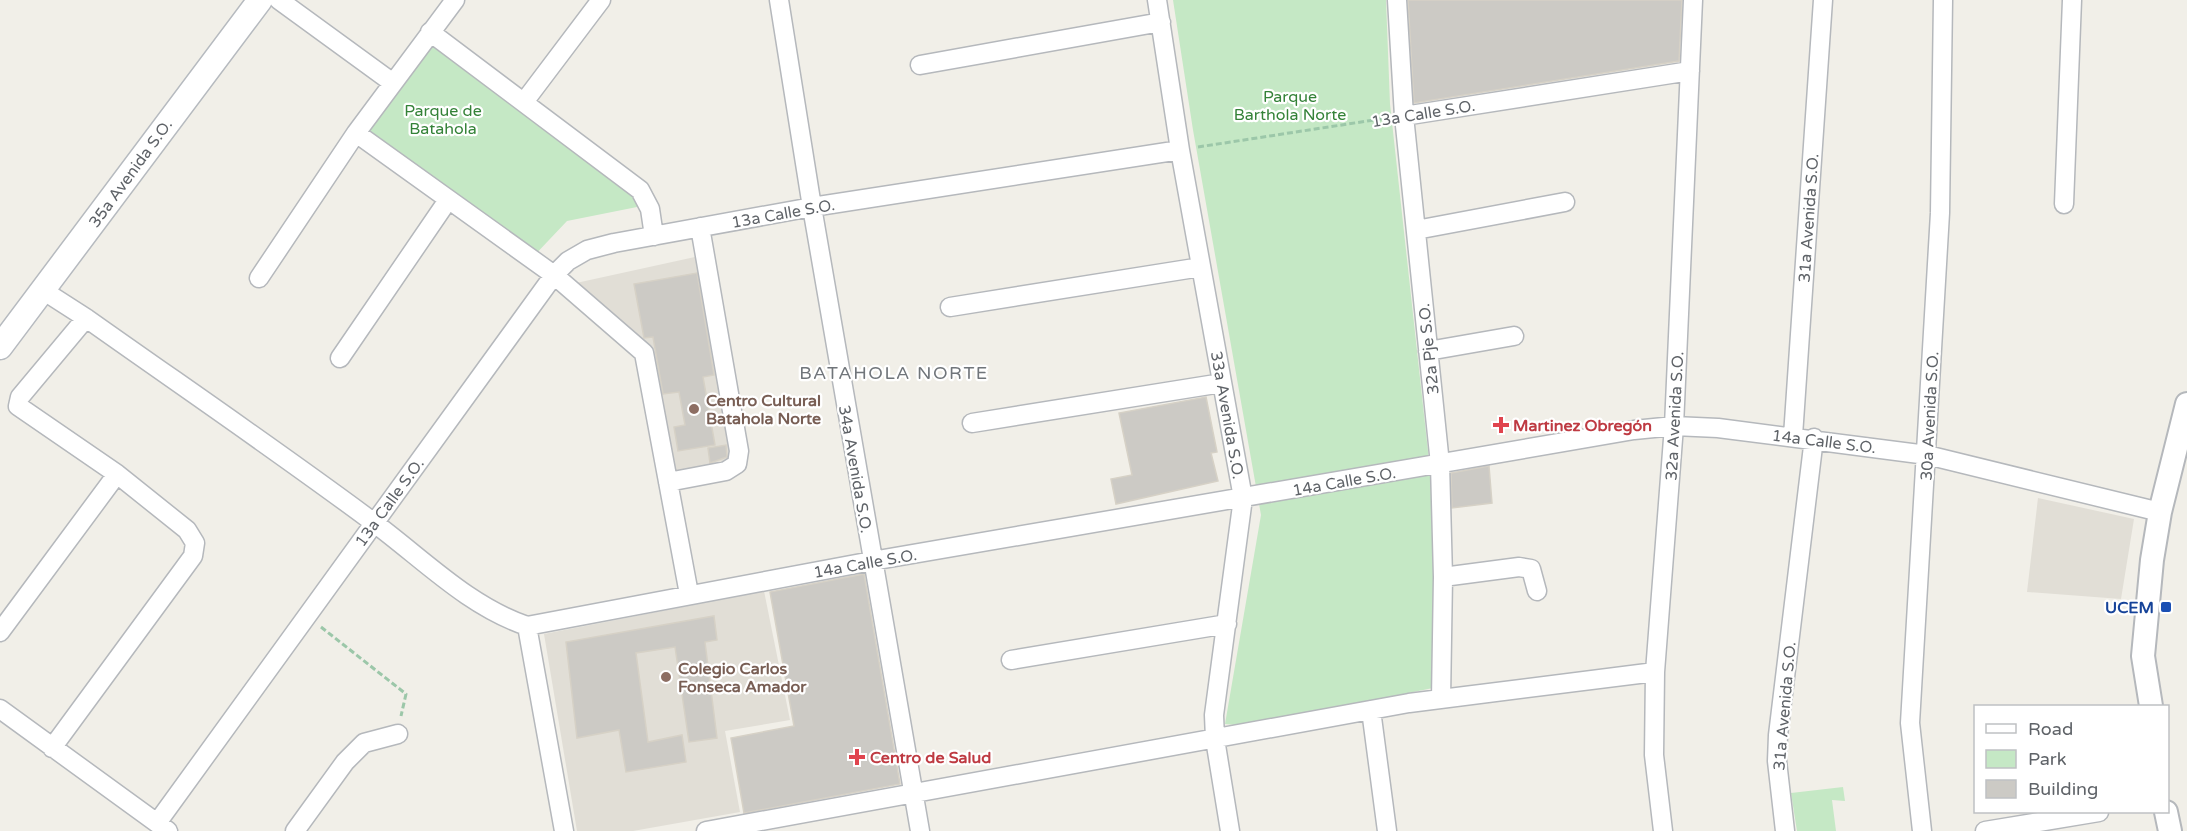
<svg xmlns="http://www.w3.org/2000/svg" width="2187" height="831" viewBox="0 0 2187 831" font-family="'Varela Round',sans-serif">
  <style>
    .education { fill: #e1ded6 }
    .green { fill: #c5e8c5 }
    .building { fill: #cccac5; stroke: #d6d1c6; stroke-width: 1.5 }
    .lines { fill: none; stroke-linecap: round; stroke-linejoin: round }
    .minor-casing { stroke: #b5b8bc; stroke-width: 21 }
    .tertiary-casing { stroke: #b5b8bc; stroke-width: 26 }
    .secondary-casing { stroke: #b6babf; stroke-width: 27 }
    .path { stroke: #9cc7a9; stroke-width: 3; stroke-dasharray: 6 3; stroke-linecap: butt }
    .minor { stroke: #fff; stroke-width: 18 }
    .tertiary { stroke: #fff; stroke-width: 22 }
    .secondary { stroke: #fff; stroke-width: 24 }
    .education-dot { fill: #8d6e63; stroke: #fff; stroke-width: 2 }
    .health-dot { fill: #e0444e; stroke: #fff; stroke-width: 2 }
    .transit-dot { fill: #1a4fb4; stroke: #fff; stroke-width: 2 }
    .labels { text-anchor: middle; stroke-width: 4.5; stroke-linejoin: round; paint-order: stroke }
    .park-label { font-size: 16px; fill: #348238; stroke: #fff }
    .street-label { font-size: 16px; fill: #5f6368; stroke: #fff }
    .education-label { font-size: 16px; font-weight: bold; fill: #785e54; stroke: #fff; text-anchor: start }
    .health-label { font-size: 16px; font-weight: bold; fill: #be3a42; stroke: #fff; text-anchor: start }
    .transit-label { font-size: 16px; font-weight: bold; fill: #164399; stroke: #fff; text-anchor: end }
    .neighbourhood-label { font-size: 18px; letter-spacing: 1.5px; fill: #70757a; stroke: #fff }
  </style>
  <rect width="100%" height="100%" fill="#f1efe8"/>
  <path class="education" d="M704 255 737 464 668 482 648 367 567 285Z
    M2038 498 2134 519 2121 599 2027 592Z
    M764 591 790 720 725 731 740 812 633 831H577L544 634Z"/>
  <path class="green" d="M1173 0H1386L1390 104 1434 506 1433 688 1246 726 1225 724 1261 515 1193 130Z
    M430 32 640 190 637 207 567 221 531 259 356 133Z
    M1843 787 1845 801 1832 800 1836 831H1797L1791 793Z"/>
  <path class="building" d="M1408 0H1682L1679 61 1414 103Z
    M697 273 714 375 703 377 715 445 678 451 674 427 685 425 679 392 663 394 653 337 644 338 634 284Z
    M1206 397 1217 452 1211 453 1218 481 1116 504 1111 479 1132 475 1119 413Z
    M726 445 727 457 710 463 708 448Z
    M1489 466 1492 503 1452 508 1451 473Z
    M864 574 900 784 744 813 731 738 794 726 770 592Z
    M714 616 717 640 705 642 717 738 689 742 675 647 636 653 648 742 682 735 686 762 626 772 619 730 577 738 566 642Z"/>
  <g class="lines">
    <g class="minor-casing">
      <path id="minor" d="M279 0 393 83
        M779 0 812 207 920 831
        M1157 0 1180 150 1243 498 1214 715 1215 739 1230 831
        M1397 0 1404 116 1440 464 1443 577 1441 699
        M430 32 640 190 650 209 654 236
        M920 65 1161 22
        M524 102 601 0
        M1404 116 1690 71
        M356 133 554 275 644 353 689 594
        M2064 204 2072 0
        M1416 230 1565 202
        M259 278 356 133 455 0
        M44 291 86 318C182 386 279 452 373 522 423 559 468 606 527 626L564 831
        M950 307 1201 267
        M1428 351 1514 336
        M340 358 448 200
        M972 423 1222 383
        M1793 436 1823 0
        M668 482 726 471 737 464 739 451 700 227
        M1443 577 1519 567 1531 569 1537 591
        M527 626 872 561 1634 430 1674 426 1718 428 1927 455 2160 512
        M0 632 117 474
        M1011 660 1227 624
        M0 709 168 831
        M1371 710 1387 831
        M52 748 193 556 195 543 187 530 117 474 18 406 20 397 86 318
        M157 823 554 275 568 261 587 250 614 243 812 207 1180 150
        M295 831 345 762 364 743 398 734
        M706 831 1409 703 1655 672
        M1663 831 1654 755 1655 672 1674 426 1693 0
        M1785 831 1777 761 1778 735 1814 438
        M1922 831 1910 723 1940 213 1943 0
        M1985 831 2099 812"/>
    </g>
    <g class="tertiary-casing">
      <path id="tertiary" d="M2151 706 2143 656 2152 560 2160 512 2187 404
        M2166 812 2170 831"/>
    </g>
    <g class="secondary-casing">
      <path id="secondary" d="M0 347 260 0"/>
    </g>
    <path class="path" d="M1198 147 1387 118
      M321 627 406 694 401 716"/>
    <use href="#minor" class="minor"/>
    <use href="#tertiary" class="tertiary"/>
    <use href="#secondary" class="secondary"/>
  </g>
  <g class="education-dot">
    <circle cx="694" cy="409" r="6"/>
    <circle cx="666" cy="677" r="6"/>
  </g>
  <g class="health-dot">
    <path d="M1498 416h6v6h6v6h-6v6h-6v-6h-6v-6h6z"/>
    <path d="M854 748h6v6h6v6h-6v6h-6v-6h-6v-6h6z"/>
  </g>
  <rect class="transit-dot" x="2160" y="601" width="12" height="12" rx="3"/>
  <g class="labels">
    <g class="park-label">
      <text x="1290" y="102">Parque<tspan x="1290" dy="18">Barthola Norte</tspan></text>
      <text x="443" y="116">Parque de<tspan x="443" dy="18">Batahola</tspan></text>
    </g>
    <g class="street-label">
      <text transform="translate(1423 113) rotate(-9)" y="6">13a Calle S.O.</text>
      <text transform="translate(130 173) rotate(-54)" y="6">35a Avenida S.O.</text>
      <text transform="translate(783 213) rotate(-10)" y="6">13a Calle S.O.</text>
      <text transform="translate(1808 218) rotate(-86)" y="6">31a Avenida S.O.</text>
      <text transform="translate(1428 349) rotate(-96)" y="6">32a Pje S.O.</text>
      <text transform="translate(1228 415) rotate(80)" y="6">33a Avenida S.O.</text>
      <text transform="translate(1674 416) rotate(-87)" y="6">32a Avenida S.O.</text>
      <text transform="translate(1929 416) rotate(-87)" y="6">30a Avenida S.O.</text>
      <text transform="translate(1824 441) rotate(7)" y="6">14a Calle S.O.</text>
      <text transform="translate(856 469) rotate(80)" y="6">34a Avenida S.O.</text>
      <text transform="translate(1344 481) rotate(-10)" y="6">14a Calle S.O.</text>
      <text transform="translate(389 502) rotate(-54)" y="6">13a Calle S.O.</text>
      <text transform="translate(865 563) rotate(-10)" y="6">14a Calle S.O.</text>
      <text transform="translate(1784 706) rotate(-85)" y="6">31a Avenida S.O.</text>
    </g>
    <g class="education-label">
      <text x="706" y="406">Centro Cultural<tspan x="706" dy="18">Batahola Norte</tspan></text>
      <text x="678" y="674">Colegio Carlos<tspan x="678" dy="18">Fonseca Amador</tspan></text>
    </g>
    <g class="health-label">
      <text x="1513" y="431">Martinez Obregón</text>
      <text x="870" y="763">Centro de Salud</text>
    </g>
    <g class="transit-label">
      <text x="2154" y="613">UCEM</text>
    </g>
    <g class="neighbourhood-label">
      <text x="894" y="379">BATAHOLA NORTE</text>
    </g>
  </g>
  <rect x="1974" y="705" width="195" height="108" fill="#ffffff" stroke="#bfc1c3" stroke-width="1.5"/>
  <rect x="1986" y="724" width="30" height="9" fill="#ffffff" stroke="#bfc1c3" stroke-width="1.5"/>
  <text x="2028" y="735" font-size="18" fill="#5f6368">Road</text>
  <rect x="1986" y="750" width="30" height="18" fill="#c5e8c5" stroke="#bfc1c3" stroke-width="1.5"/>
  <text x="2028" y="765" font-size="18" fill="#5f6368">Park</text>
  <rect x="1986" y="780" width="30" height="18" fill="#cccac5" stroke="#bfc1c3" stroke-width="1.5"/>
  <text x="2028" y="795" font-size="18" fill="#5f6368">Building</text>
</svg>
